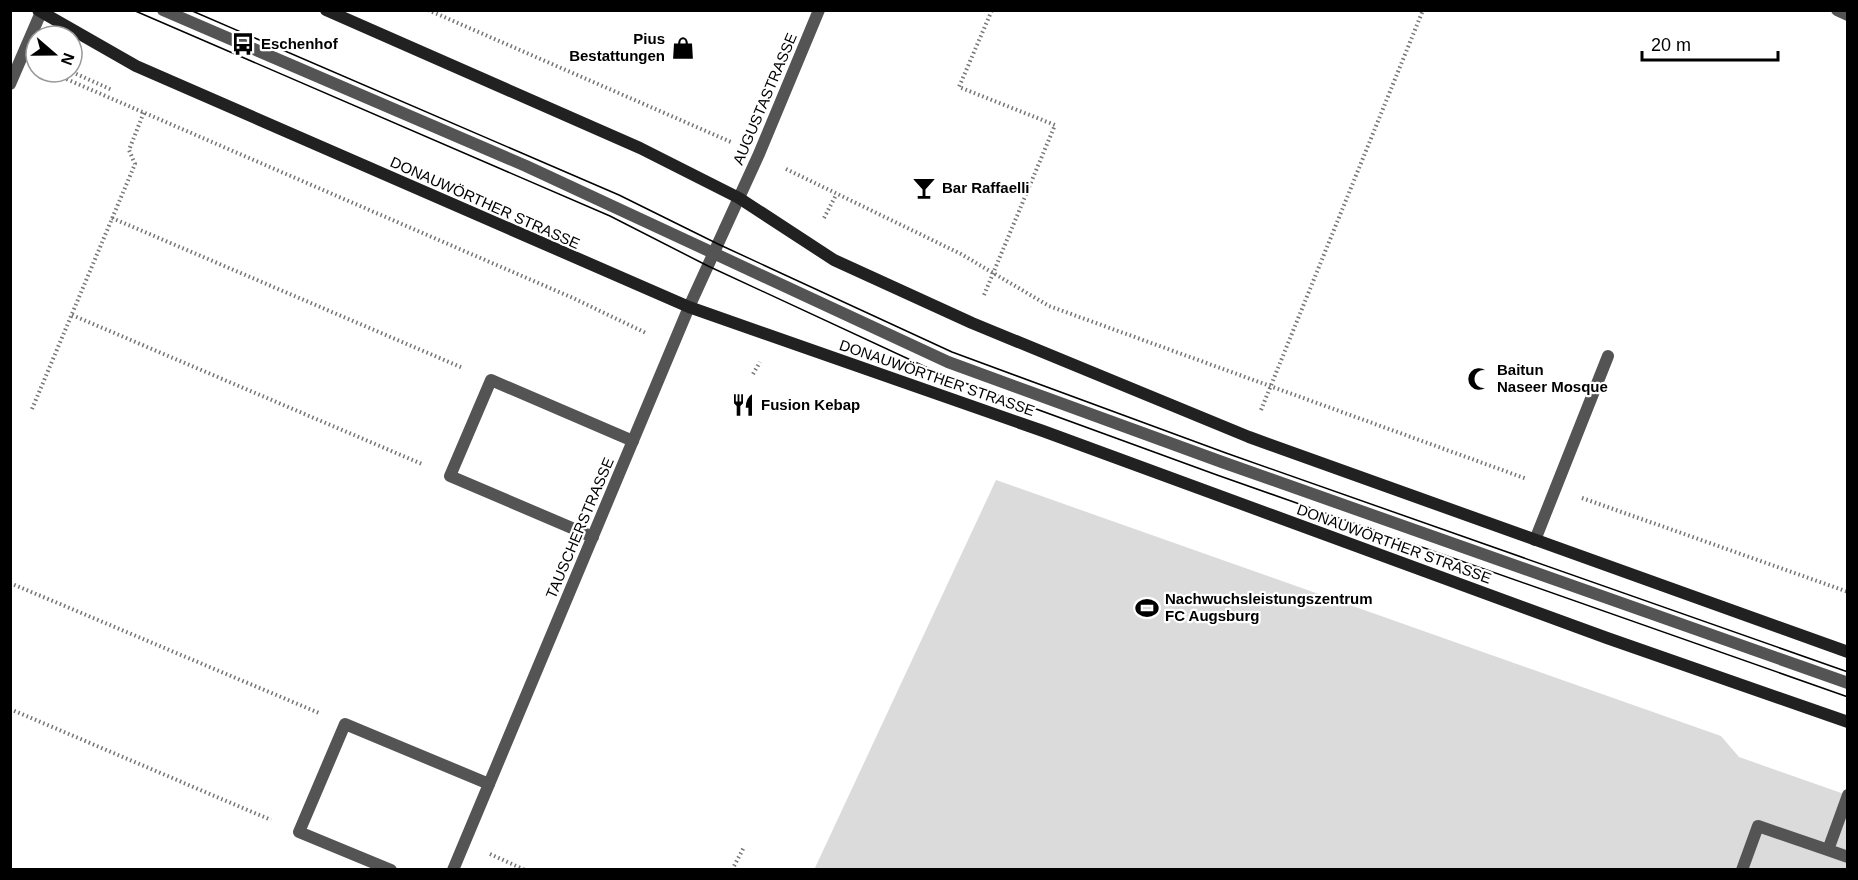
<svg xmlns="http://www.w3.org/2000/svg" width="1858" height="880" viewBox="0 0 1858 880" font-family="Arial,sans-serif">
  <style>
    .garden { fill: #dbdbdb }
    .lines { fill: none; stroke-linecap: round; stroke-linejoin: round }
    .path { stroke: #767676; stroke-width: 4; stroke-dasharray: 1.5 3; stroke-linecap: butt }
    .lane { stroke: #545454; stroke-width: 12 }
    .street { stroke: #545454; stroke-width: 12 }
    .secondary { stroke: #212121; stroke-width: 12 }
    .tram { stroke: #000; stroke-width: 1.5 }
    .labels { text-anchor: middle; stroke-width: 4.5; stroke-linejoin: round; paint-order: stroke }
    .poi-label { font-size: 15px; font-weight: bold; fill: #000; stroke: #fff; text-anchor: start }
    .street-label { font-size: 15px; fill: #000; stroke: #fff }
  </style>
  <rect width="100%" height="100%" fill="#fff"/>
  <path class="garden" d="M996 480 1721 736 1739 757 1847 795V869L814 870Z"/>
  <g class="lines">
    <path class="path" d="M428 10 731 142
      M50 72 573 298 646 333
      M72 72 112 90
      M786 169 961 254 1049 306 1527 479
      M112 218 463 368
      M824 218 836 195
      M984 295 1055 125 959 87 992 10
      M72 315 422 464
      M753 374 760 362
      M32 409 135 164 129 150 144 112
      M1261 410 1423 10
      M1582 498 1848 592
      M10 583 319 713
      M10 709 271 820
      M490 854 525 870
      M732 870 744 847"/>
    <path class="lane" d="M163 10 526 166 948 362 1222 462 1848 683
      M593 537 450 476 491 380 633 441
      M1535 540 1608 356
      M1828 850 1848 857
      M391 870 299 832 345 724 489 784
      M1742 870 1758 826 1828 850 1848 795"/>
    <path class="street" d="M1837 10 1848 15
      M10 84 42 10
      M453 870 689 307 759 154 819 10"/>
    <path class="secondary" d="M38 10 136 66 689 307 1043 431 1607 638 1848 722
      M326 10 640 148 739 198 834 260 972 323 1249 437 1848 652"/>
    <path class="tram" d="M133 10 610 216 708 266 943 375 1217 475 1848 697
      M190 10 619 195 718 244 952 352 1226 453 1848 672"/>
  </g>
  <defs>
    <g id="bus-bare" transform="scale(1.8)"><path d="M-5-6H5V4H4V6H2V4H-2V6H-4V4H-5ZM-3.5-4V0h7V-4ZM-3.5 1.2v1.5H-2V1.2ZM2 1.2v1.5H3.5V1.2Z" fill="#000" stroke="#fff" stroke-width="2.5" paint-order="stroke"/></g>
    <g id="shop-bare" transform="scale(1.8)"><path d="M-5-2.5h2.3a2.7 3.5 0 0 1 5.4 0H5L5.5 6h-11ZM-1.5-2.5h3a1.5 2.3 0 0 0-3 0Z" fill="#000" stroke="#fff" stroke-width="2.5" paint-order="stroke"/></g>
    <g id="bar-bare" transform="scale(1.8)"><path d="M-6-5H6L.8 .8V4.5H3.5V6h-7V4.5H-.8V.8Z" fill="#000" stroke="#fff" stroke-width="2.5" paint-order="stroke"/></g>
    <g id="mosque-bare" transform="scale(1.8)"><path d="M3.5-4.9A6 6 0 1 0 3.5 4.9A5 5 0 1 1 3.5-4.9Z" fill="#000" stroke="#fff" stroke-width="2.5" paint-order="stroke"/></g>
    <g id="restaurant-bare" transform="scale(1.8)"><path d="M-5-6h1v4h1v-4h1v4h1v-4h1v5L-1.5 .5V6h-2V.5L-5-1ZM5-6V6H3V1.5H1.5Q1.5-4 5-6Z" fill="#000" stroke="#fff" stroke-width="2.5" paint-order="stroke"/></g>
    <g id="stadium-bare" transform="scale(1.8)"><path d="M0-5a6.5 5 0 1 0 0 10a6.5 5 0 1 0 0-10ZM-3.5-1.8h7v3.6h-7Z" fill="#000" stroke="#fff" stroke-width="2.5" paint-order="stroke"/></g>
  </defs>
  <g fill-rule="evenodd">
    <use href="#bus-bare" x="243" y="44"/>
    <use href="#shop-bare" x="683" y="48"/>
    <use href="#bar-bare" x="924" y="188"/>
    <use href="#mosque-bare" x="1479" y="379"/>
    <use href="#restaurant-bare" x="743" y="405"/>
    <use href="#stadium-bare" x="1147" y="608"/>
  </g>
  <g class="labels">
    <g class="poi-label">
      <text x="665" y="44" text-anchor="end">Pius<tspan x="665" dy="17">Bestattungen</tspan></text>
      <text x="261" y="49">Eschenhof</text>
      <text x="942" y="193">Bar Raffaelli</text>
      <text x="1497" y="375">Baitun<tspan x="1497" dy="17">Naseer Mosque</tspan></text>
      <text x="761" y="410">Fusion Kebap</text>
      <text x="1165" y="604">Nachwuchsleistungszentrum<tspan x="1165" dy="17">FC Augsburg</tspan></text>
    </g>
    <g class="street-label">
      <text transform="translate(765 99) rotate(-67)" y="5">AUGUSTASTRASSE</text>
      <text transform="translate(485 203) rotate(24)" y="5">DONAUWÖRTHER STRASSE</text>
      <text transform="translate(937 378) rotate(19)" y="5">DONAUWÖRTHER STRASSE</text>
      <text transform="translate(580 528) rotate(-67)" y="5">TAUSCHERSTRASSE</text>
      <text transform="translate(1394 544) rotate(20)" y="5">DONAUWÖRTHER STRASSE</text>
    </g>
  </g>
  <rect width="1858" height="880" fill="none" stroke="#000000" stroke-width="24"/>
  <g transform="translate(54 54) rotate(110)"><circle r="28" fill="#ffffff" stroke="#999999" stroke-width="1.5"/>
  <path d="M0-4.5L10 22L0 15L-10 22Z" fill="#000000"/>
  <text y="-9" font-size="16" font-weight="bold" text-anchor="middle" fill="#000000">N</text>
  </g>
  <path d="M1642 51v9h136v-9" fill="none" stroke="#000000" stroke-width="3"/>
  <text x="1651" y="51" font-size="18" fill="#000000" stroke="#ffffff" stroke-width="4.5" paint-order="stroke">20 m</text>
</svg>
